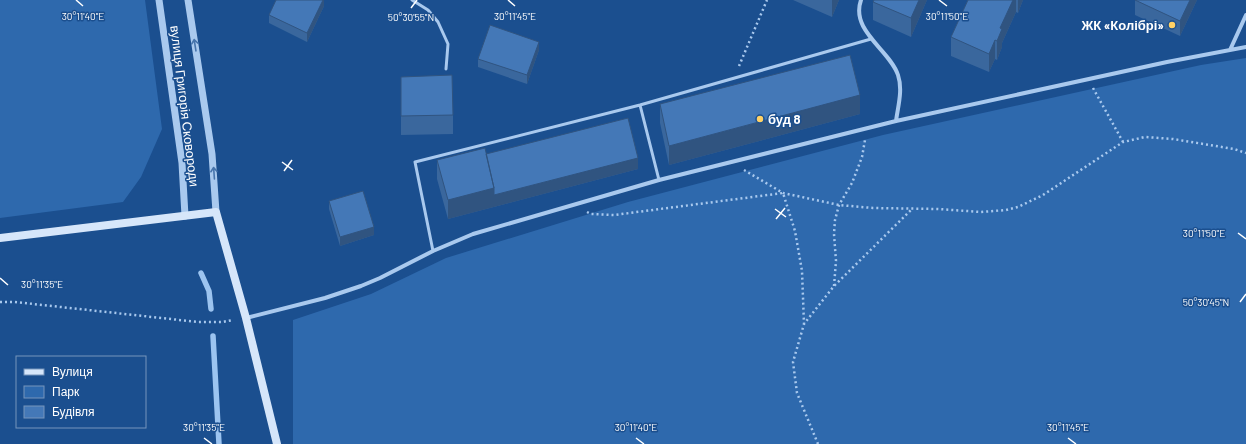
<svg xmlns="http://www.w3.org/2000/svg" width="1246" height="444" viewBox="0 0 1246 444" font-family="Barlow,sans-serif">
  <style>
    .green { fill: #2e69ad }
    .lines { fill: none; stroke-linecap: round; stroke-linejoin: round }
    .stream { stroke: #9cc4f0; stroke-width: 5.5 }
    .path { stroke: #a9c9ee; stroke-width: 2.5; stroke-dasharray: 2 3; stroke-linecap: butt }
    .service { stroke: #a9c9ee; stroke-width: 3 }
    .minor { stroke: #a9c9ee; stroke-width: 4 }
    .tertiary { stroke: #a9c9ee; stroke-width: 7 }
    .secondary { stroke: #d6e6fa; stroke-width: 8 }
    .wall { fill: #3a679d }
    .shaded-wall { fill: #305480 }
    .building { fill: #4478b7; stroke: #305480 }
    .oneway { stroke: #4674ac }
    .ticks { fill: none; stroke: #fff; stroke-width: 1.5 }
    .poi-dot { fill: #ffd166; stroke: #1b4f8f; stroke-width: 1.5 }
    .labels { text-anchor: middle; stroke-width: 3; stroke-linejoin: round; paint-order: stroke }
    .poi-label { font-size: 13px; font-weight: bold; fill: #fff; stroke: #1b4f8f; text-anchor: end }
    .street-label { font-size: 13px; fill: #fff; stroke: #1b4f8f }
    .ticks-label { font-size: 10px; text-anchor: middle; fill: #fff; stroke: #1b4f8f; stroke-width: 3; stroke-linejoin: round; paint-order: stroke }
  </style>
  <rect width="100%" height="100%" fill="#1b4f8f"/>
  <path class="green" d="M0 0H145L162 129 141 177 123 202 0 218Z
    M1246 58V444H293V320L371 294 446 258 628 202 883 135 1201 65Z"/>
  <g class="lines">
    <path class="stream" d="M201 273 209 291 211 309
      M213 336 219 444"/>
    <path class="path" d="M739 66 767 0
      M1093 88 1123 142
      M744 170 783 193 839 205 873 208 938 209 981 212 1006 210 1018 207 1043 195 1123 142 1145 137 1173 139 1234 149 1246 153
      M587 212 591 214 614 215 783 193 795 231 802 271 804 324
      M834 286 836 261 834 234 835 220 839 205 852 183 862 157 865 140
      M0 302H15L198 322H222L233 320
      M818 444 797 393 793 362 804 324 834 286 912 209"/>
    <path class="service" d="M412 0 428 10 438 22 448 44 446 69
      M640 105 659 180
      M433 251 415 162 640 105 871 39"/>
    <path class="minor" d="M861 0C850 31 890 50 898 75 903 90 898 106 896 121
      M1230 50 1246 15
      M246 318 325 298 361 286 380 278 433 251 473 234 659 180 896 121 1167 62 1246 47"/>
    <path class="tertiary" d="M159 0 182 163 185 216
      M188 0 212 154 216 212"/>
    <path class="secondary" d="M0 238 216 212 246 318 277 444"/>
  </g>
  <path class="wall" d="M324 0V6L307 42 269 23V15Z
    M793 0H839L832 17Z
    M927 0 911 37 873 20V2Z
    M968 0H1023L1018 13 1016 12 1002 43V47L997 60 995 59 989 72 951 56V37Z
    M1135 0H1197L1180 36 1135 15Z
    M539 50 527 84 478 67V59Z
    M401 77 453 115V134L401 135Z
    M660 104 860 114 669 165 660 123Z
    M486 154 638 169 448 219 437 179V160Z
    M329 201 374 235 340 246 329 209Z"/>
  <path class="shaded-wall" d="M323 0H324V6L307 42V33Z
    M832 0H839L832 17Z
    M919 0H927L911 37V18Z
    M1013 0H1016V12L1002 43V47L997 60V41L1000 28Z
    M1018 0H1023L1018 13Z
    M1190 0H1197L1180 36V21Z
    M995 40V59L989 72V54Z
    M539 42V50L527 84V75Z
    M860 95V114L669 165V146Z
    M638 158V169L448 219V200L494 188Z
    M374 227V235L340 246V237Z"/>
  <path class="building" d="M276 0H323L307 33 269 15Z
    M874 0H919L911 18 873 2Z
    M968 0H1013L1000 28 1002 29 997 41 995 40 989 54 951 37Z
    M1135 0H1190L1180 21Z
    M490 25 539 42 527 75 478 59Z
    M850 55 860 95 669 146 660 104Z
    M452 75 453 115 401 116V77Z
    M628 118 638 158 494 195V188L486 154Z
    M485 148 494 188 448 200 437 160Z
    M363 191 374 227 340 237 329 201Z"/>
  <defs><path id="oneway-shaft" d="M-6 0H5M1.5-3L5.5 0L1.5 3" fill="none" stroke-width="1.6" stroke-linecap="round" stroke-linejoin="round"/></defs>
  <g class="oneway">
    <use href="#oneway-shaft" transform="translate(195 45) rotate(-99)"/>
    <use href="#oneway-shaft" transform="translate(214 173) rotate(-94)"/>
  </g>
  <path class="ticks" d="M76 0 83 6M508 0 515 6M939 0 947 6M411 8 417 0M282 162 293 170M284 171 292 160M775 209 786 217M776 219 785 208M1238 233 1246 239M0 278 8 285M1240 302 1246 294M204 438 212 444M636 438 644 444M1068 438 1076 444"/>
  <g class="poi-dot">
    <circle cx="1172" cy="25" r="4"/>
    <circle cx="760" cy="119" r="4"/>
  </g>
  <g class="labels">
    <g class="poi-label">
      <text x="1164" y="30">ЖК «Колібрі»</text>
      <text x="768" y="124" text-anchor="start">буд 8</text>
    </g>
    <g class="street-label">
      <text transform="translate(185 106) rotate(83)" y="5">вулиця Григорія Сковороди</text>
    </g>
  </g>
  <g class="ticks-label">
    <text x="83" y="20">30°11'40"E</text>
    <text x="515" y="20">30°11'45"E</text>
    <text x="947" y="20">30°11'50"E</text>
    <text x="411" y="21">50°30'55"N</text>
    <text x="1204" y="237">30°11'50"E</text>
    <text x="42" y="288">30°11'35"E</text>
    <text x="1206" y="306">50°30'45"N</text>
    <text x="204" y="431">30°11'35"E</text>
    <text x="636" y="431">30°11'40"E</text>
    <text x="1068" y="431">30°11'45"E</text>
  </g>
  <rect x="16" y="356" width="130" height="72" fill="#1b4f8f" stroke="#7695bc"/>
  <rect x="24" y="369" width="20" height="6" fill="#d6e6fa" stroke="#7695bc"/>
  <text x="52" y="376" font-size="12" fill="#ffffff">Вулиця</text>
  <rect x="24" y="386" width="20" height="12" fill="#2e69ad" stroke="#7695bc"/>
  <text x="52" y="396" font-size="12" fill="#ffffff">Парк</text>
  <rect x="24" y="406" width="20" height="12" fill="#4478b7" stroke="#7695bc"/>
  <text x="52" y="416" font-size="12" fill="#ffffff">Будівля</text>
</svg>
